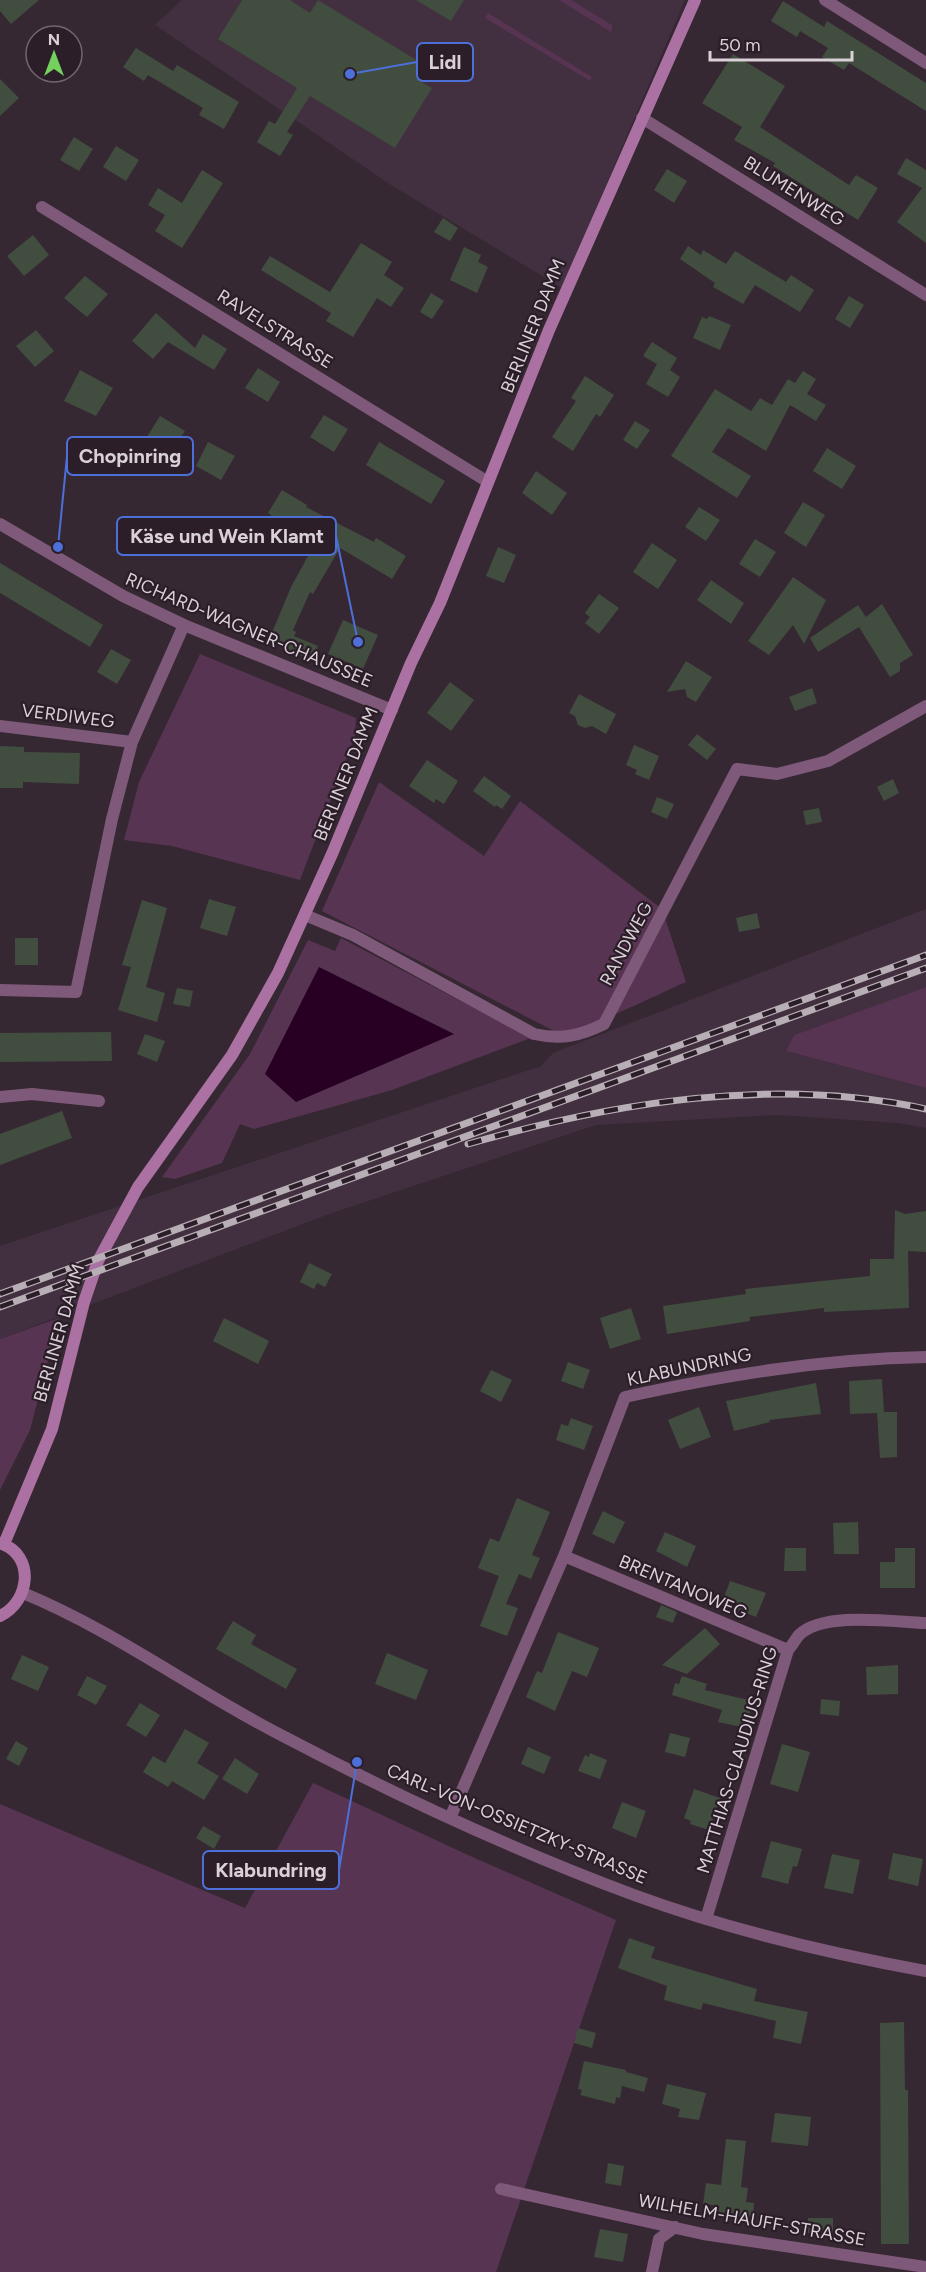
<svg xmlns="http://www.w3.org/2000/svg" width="926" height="2272" viewBox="0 0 926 2272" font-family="Figtree,sans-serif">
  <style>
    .built { fill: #422f3f }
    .green { fill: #573452 }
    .water { fill: #270024 }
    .building { fill: #414d3e }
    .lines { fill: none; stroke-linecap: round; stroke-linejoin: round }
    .minor { stroke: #7f5979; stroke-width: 12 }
    .secondary { stroke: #ac71a3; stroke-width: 12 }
    .rail-casing { stroke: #b8aeb5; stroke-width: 7 }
    .rail { stroke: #2c1e29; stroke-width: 4.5; stroke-dasharray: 14; stroke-linecap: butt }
    .labels { text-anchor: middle; stroke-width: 4.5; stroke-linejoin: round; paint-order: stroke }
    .street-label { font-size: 18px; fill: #dad1d8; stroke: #2c1e29 }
    .leader { fill: none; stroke: #4c6fd8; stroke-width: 2 }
    .callout-dot { fill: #4c6fd8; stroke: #2c1e29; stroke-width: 2 }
    .callout { fill: #2c1e29; stroke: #4c6fd8; stroke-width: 2 }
    .callout-label { font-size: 20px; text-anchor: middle; font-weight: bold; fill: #dad1d8 }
  </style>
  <rect width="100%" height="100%" fill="#362833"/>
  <path class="built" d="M182 0H685L562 288 391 185 155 25Z
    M926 909V987L794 1035 786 1051 926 1088V1128L898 1123 777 1115 596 1125 329 1214 0 1339V1246L541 1066 553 1053Z"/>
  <path class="green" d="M559 0H571L612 25V29L611 32Z
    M488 13 592 77 590 81 485 18Z
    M200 654 356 718 355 736 300 880 172 846 124 840 139 782Z
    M379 782 484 856 520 801 662 909 686 982C658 994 579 1035 554 1031L322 911Z
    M341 938 531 1038 392 1090 254 1129 240 1124 222 1163 175 1179 162 1177 250 1054 308 940 335 951Z
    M926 987V1088L786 1051 794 1035Z
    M59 1318 30 1430 0 1490V1339Z
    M313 1783 468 1855 616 1920 496 2272H0V1804L245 1908Z"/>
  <path class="water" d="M319 967 454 1034 296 1102 265 1074Z"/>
  <path class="building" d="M0 0H39L11 24 0 11Z
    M242 0H290L310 13 318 0 428 67 420 81 432 88 395 148 310 96 287 132 293 135 280 156 257 142 269 121 275 124 297 88 218 39Z
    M416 0H464L451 21Z
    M783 1 824 27 827 21 926 83V111L849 63 844 70 822 57 828 48 800 31 797 37 771 21Z
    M136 48 173 71 177 65 239 102 224 129 199 115 203 108 148 75 144 81 123 67Z
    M733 54 785 86 760 127 849 185 856 175 878 188 858 220 773 166 775 163 734 140 742 127 702 103Z
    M0 79 19 98 0 116Z
    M74 137 93 149 79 171 60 160Z
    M116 146 139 160 126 181 103 167Z
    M906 158 926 170V243L897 222 922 188 897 174Z
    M667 169 687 181 674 203 654 190Z
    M202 170 223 183 182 248 155 231 165 215 148 205 158 188 182 203Z
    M443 218 458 228 450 241 434 232Z
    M33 235 49 255 24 276 7 256Z
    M361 243 392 262 384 275 404 288 391 307 377 298 353 337 326 321 331 313 261 270 270 256 330 292Z
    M688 246 701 255 703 250 726 264 735 251 786 282 791 275 814 290 800 312 755 285 743 304 713 287 715 283 680 259Z
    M464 247 481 255 478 262 488 267 477 293 450 280Z
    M85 276 108 294 87 317 64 298Z
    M431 293 444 301 432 319 420 312Z
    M849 296 864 305 850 328 835 319Z
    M156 313 195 348 203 334 227 349 214 370 168 342 153 359 132 341Z
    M709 316 731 325 720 350 693 338 702 317 707 319Z
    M36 330 54 351 35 367 16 346Z
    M652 342 677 358 670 370 680 377 668 397 646 384 657 364 643 356Z
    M258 368 280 382 268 402 245 388Z
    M80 370 113 388 96 416 64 401Z
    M803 371 816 379 807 394 826 405 816 421 790 405 766 451 728 428 712 452 751 476 737 498 671 456 715 389 751 411 760 398 772 405 788 379 795 383Z
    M585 376 614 395 600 417 596 414 573 451 552 437 576 401 571 398Z
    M324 415 348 429 334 452 310 437Z
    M160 416 185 431 156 474 132 459 143 438 145 440Z
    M635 421 650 430 637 449 623 440Z
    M208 442 235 456 221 480 196 466Z
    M379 442 445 481 431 504 366 465Z
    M827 448 856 466 842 489 813 471Z
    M536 471 567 493 552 515 522 493Z
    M282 490 307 505 306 507 374 542 376 538 406 556 392 579 340 548 313 594 310 592 293 630 296 632 294 636 318 646 312 660 268 642 291 587 313 547 268 513Z
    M803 502 825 515 806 547 784 533Z
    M699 507 720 520 706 541 685 527Z
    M755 539 776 552 760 577 739 564Z
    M652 543 677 560 658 589 633 572Z
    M498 547 516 555 504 583 486 576Z
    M0 563 103 625 90 647 0 593Z
    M793 577 826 600 804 644 793 625 769 655 748 641Z
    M711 580 744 603 731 624 697 600Z
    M599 594 619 608 599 634 585 623 590 617 585 613Z
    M882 604 913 655 900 663V671L890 677 859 627 818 652 810 638 858 605 866 617Z
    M343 620 378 635 363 669 328 654Z
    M111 649 131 660 117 684 97 672Z
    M686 661 712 677 696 702 687 697 685 689 667 692Z
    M450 682 474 700 451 731 427 713Z
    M812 688 817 703 795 711 789 697Z
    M579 694 616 714 606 734 592 726 585 728 578 725 575 716 569 713Z
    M697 734 716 749 707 760 688 745Z
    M634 745 659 756 649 780 635 774 637 770 626 765Z
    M0 746 24 747V752L80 753 79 784 23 782V788H0Z
    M427 760 458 781 444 804 436 799 434 803 409 786Z
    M484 776 511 796 502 809 496 805 495 807 473 791Z
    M893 779 899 793 884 801 877 787Z
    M657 797 674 804 667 819 651 812Z
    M819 808 822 822 806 825 803 811Z
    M209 899 236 907 227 936 200 928Z
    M142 900 167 908 146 987 165 993 157 1022 118 1010 131 967 122 965Z
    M757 913 760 928 739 932 736 918Z
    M15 938H38V965H15Z
    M177 988 193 991 190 1007 173 1004Z
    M111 1032 112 1061 0 1062V1033Z
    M145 1034 165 1041 157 1062 137 1054Z
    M62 1111 72 1138 0 1165V1134Z
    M895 1210 905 1214 926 1211V1252L908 1251 909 1308 824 1312V1308L750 1317V1321L667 1334 663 1306 746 1294 745 1289 870 1276V1259H894Z
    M309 1263 332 1274 325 1287 317 1283 314 1289 300 1282Z
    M631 1308 641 1339 610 1349 600 1318Z
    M224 1318 269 1341 258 1364 213 1341Z
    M568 1362 590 1370 583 1389 561 1381Z
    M491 1370 512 1380 501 1402 480 1391Z
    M882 1379 884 1412H897V1457L880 1458 877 1413 850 1414 849 1381Z
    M816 1383 821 1414 769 1420 770 1422 734 1431 726 1401Z
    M699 1407 711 1437 680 1449 668 1420Z
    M571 1418 593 1426 584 1450 556 1440 561 1424 568 1426Z
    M517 1498 550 1512 532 1555 540 1558 531 1579 519 1574 506 1604 518 1608 507 1636 480 1626 499 1576 478 1568 490 1538 499 1542Z
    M603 1511 625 1522 614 1544 592 1534Z
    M858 1522 859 1554H834L833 1523Z
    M665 1532 696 1546 687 1567 656 1551Z
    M785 1548H806V1571H784Z
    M895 1548H915V1588H880V1562H895Z
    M730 1581 766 1593 756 1617 722 1603Z
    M661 1605 677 1612 673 1623 656 1617Z
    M233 1621 256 1635 251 1644 297 1669 286 1689 216 1649Z
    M705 1628 720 1644 687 1674 662 1665Z
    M558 1632 599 1648 587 1677 572 1671 555 1711 526 1697 537 1671 542 1673Z
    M387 1653 428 1670 416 1700 375 1684Z
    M22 1655 49 1667 38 1691 11 1679Z
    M898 1665V1694L867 1695 866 1667Z
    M87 1676 107 1686 96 1705 77 1695Z
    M682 1676 707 1684 705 1690 753 1701 746 1728 718 1722 722 1710 672 1695 675 1683 679 1684Z
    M821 1699 840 1701 839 1716 820 1714Z
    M140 1703 160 1715 146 1737 126 1725Z
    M185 1729 209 1743 197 1763 219 1776 204 1800 172 1781 168 1787 143 1772 153 1756 165 1763Z
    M670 1733 690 1738 685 1757 665 1752Z
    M16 1741 28 1748 19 1766 6 1759Z
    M782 1744 810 1752 798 1792 770 1784Z
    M528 1747 551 1757 544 1774 521 1764Z
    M590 1753 607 1760 600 1779 578 1771 585 1755 589 1757Z
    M235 1758 259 1774 247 1794 222 1779Z
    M694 1789 720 1798 709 1830 690 1824 691 1821 684 1818Z
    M622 1802 646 1811 636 1838 612 1828Z
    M203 1826 221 1836 214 1849 196 1838Z
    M771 1841 802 1849 797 1867 793 1866 788 1884 761 1877Z
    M893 1853 923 1859 918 1886 888 1879Z
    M832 1854 860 1860 853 1894 824 1888Z
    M629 1938 655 1947 651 1958 757 1989 754 2001 808 2012 801 2044 773 2038 776 2021 703 2003 701 2010 664 2000 667 1986 618 1968Z
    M904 2022 905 2090H908L909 2244H881L880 2023Z
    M578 2028 596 2033 592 2048 574 2043Z
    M584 2061 626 2070V2072L648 2078 644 2092 622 2086 620 2098 616 2097 615 2104 580 2095 582 2090 578 2089Z
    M667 2084 706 2093 699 2120 678 2117 680 2109 662 2104Z
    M775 2113 811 2117 808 2146 771 2142Z
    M726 2139 746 2141 741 2187 748 2188 746 2202 754 2203 753 2218 712 2215 713 2205 703 2204 706 2183 721 2185Z
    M608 2163 624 2166 621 2186 605 2183Z
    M808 2218H833V2233H808Z
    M600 2229 628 2234 623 2262 594 2257Z"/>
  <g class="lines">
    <path class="minor" d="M825 0 926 63
      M642 118 926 295
      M42 207 488 482
      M0 524 123 596 184 625 392 710
      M0 726 132 742
      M305 915 353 935 534 1034C561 1040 579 1036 604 1024L737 769 777 774 828 761 926 706
      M0 990 76 992 112 819 132 742 184 625
      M0 1097 32 1094 99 1101
      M564 1556 788 1650
      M23 1593C113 1630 192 1689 279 1734 393 1794 513 1850 634 1895 729 1930 827 1953 926 1971
      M450 1818 564 1556 625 1397C725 1375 823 1359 926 1357
      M706 1919 788 1650C792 1646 795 1640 799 1635 824 1611 894 1622 926 1623
      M501 2189 703 2234 926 2267
      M652 2272 659 2239 675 2227"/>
    <path class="secondary" d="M0 1543C36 1555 30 1602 0 1616
      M4 1544 52 1429 84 1302 98 1261 138 1187 232 1055 278 973 332 854 411 663 440 603 549 330 695 0"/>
    <g class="rail-casing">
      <path id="rail" d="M468 1144C615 1102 774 1076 926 1109
        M0 1294 926 955
        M0 1307 926 968"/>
    </g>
    <use href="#rail" class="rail"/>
  </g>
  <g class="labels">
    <g class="street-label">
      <text transform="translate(794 191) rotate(32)" y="6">BLUMENWEG</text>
      <text transform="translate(533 326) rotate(-68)" y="6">BERLINER DAMM</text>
      <text transform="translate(275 329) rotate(32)" y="6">RAVELSTRASSE</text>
      <text transform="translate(249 630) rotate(23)" y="6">RICHARD-WAGNER-CHAUSSEE</text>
      <text transform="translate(68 716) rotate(7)" y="6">VERDIWEG</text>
      <text transform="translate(346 774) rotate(-68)" y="6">BERLINER DAMM</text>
      <text transform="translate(626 944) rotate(-62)" y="6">RANDWEG</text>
      <text transform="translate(59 1333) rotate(-74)" y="6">BERLINER DAMM</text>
      <text transform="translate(689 1367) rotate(-12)" y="6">KLABUNDRING</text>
      <text transform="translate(683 1587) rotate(23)" y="6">BRENTANOWEG</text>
      <text transform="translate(737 1760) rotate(-73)" y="6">MATTHIAS-CLAUDIUS-RING</text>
      <text transform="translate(517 1824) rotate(23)" y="6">CARL-VON-OSSIETZKY-STRASSE</text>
      <text transform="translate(752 2220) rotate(10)" y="6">WILHELM-HAUFF-STRASSE</text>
    </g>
  </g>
  <path class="leader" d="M350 74L417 62M58 547L67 456M358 642L336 536M357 1762L339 1870"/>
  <g class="callout-dot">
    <circle cx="350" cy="74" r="6"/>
    <circle cx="58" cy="547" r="6"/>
    <circle cx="358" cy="642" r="6"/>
    <circle cx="357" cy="1762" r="6"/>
  </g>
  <g class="callout">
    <rect x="417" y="43" width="56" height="38" rx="6"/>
    <rect x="67" y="437" width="126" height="38" rx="6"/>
    <rect x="117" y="517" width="219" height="38" rx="6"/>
    <rect x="203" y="1851" width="136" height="38" rx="6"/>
  </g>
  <g class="callout-label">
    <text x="445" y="69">Lidl</text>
    <text x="130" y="463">Chopinring</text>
    <text x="227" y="543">Käse und Wein Klamt</text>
    <text x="271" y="1877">Klabundring</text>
  </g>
  <g transform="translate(54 54)"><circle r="28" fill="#2c1e29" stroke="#72666f" stroke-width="1.5"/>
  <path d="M0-4.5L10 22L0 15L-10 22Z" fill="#72d25d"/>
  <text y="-9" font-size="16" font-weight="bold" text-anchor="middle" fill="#dad1d8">N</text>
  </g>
  <path d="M710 51v9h142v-9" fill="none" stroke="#dad1d8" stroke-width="3"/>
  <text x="719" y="51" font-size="18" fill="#dad1d8" stroke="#2c1e29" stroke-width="4.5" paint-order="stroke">50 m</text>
</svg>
